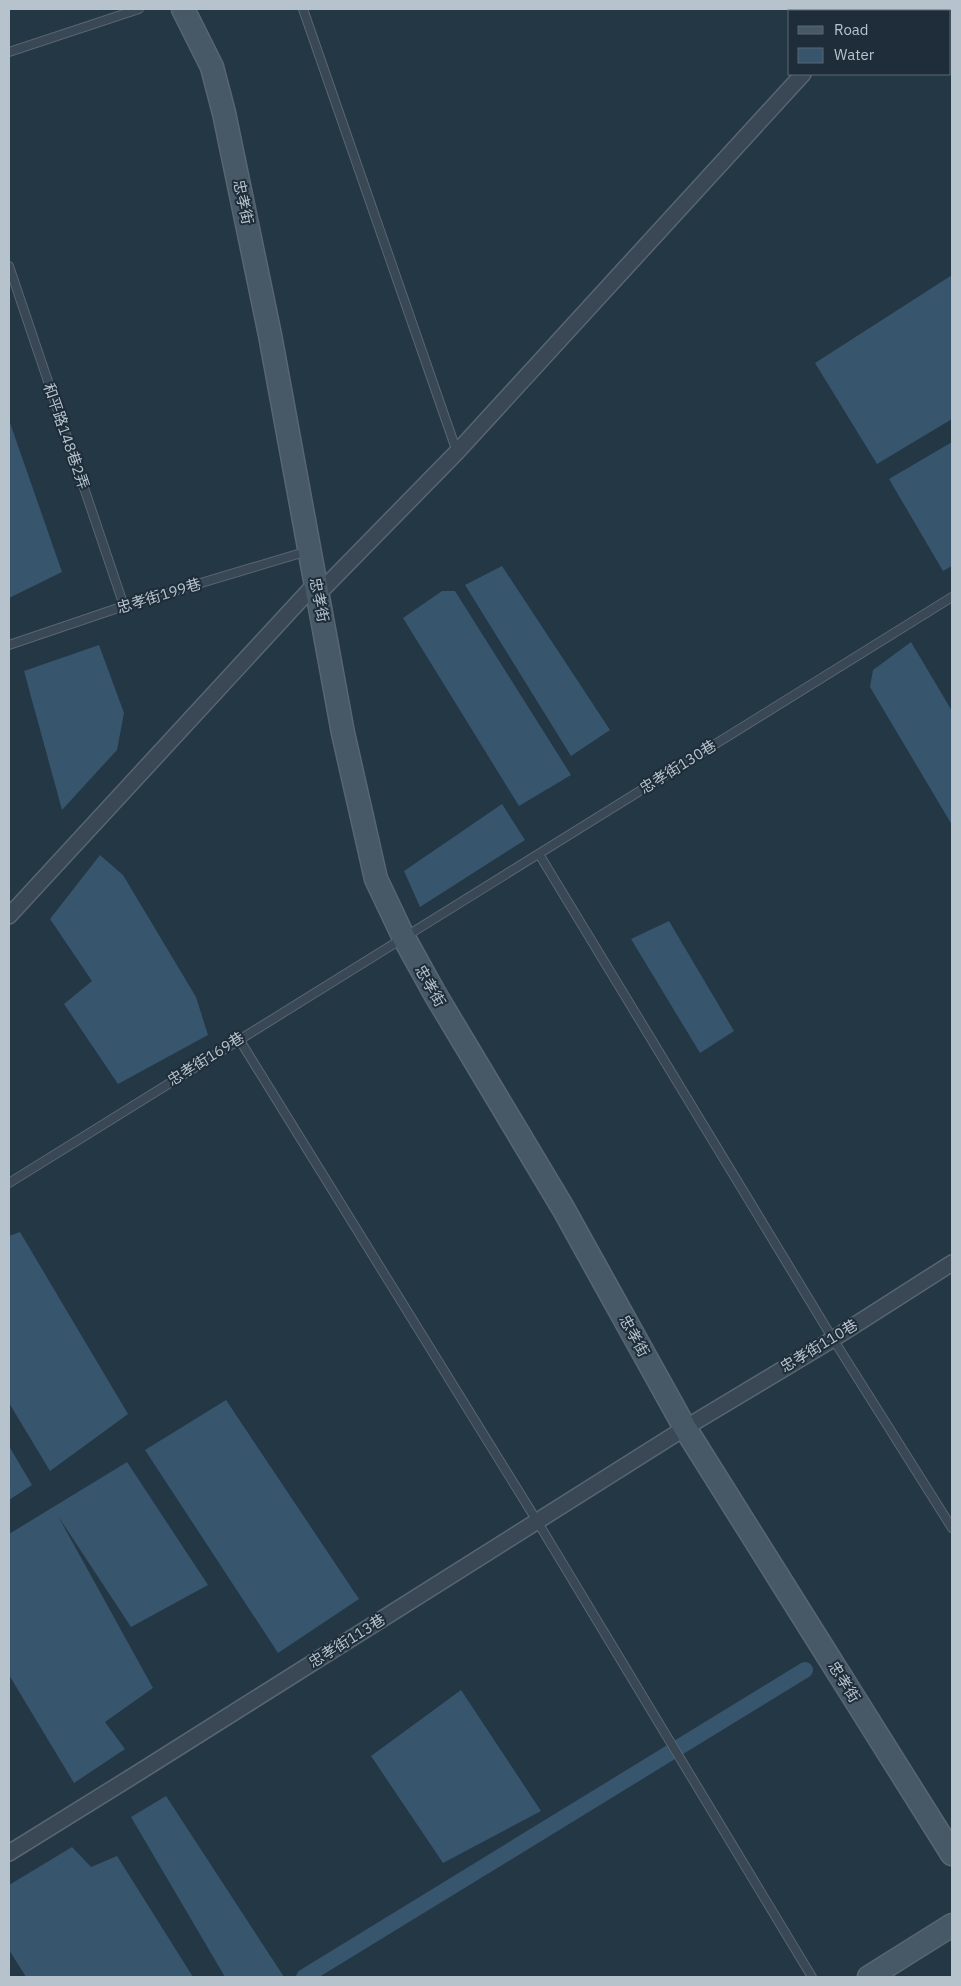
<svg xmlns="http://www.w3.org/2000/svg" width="961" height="1986" viewBox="0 0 961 1986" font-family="'IBM Plex Sans','Noto Sans TC',sans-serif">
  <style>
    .water { fill: #37556d }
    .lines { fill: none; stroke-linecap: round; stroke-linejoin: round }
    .canal { stroke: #37556d; stroke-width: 16 }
    .lane-casing { stroke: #576671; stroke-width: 10 }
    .street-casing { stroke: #576671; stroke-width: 18 }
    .secondary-casing { stroke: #576671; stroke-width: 25 }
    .lane { stroke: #394854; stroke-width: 8 }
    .street { stroke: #394854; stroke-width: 15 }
    .secondary { stroke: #475867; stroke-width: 22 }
    .labels { text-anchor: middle; stroke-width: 4; stroke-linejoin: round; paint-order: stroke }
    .street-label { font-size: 15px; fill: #b6c3cd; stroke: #1e2d39 }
  </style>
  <rect width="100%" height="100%" fill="#243744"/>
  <path class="water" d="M952 275V419L877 464 815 363Z
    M9 420 62 572 9 598Z
    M952 442V566L943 571 889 479Z
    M502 566 610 730 571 756 465 585Z
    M442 591H455L571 775 519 806 403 618Z
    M911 642 952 711V825L870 687 873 670Z
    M99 645 124 713 117 750 62 810 24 671Z
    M502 804 525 840 420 907 404 871Z
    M100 855 123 875 196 997 208 1035 118 1084 64 1004 92 981 50 919Z
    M669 921 734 1031 700 1053 631 939Z
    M20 1232 128 1414 50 1471 9 1403V1236Z
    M226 1400 359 1599 278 1653 145 1450Z
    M9 1446 32 1485 9 1500Z
    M127 1462 208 1585 131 1627 58 1516 153 1688 105 1722 125 1749 74 1783 9 1675V1534Z
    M461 1690 541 1811 443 1863 371 1756Z
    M166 1796 284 1977H225L131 1817Z
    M72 1847 91 1867 117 1856 193 1977H26L9 1950V1885Z"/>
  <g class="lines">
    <path class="canal" d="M304 1977 805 1670"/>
    <g class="lane-casing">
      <path id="lane" d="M303 9 457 452
        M9 52 139 9
        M9 266 124 606
        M9 645 124 606 308 551
        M539 854 833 1339 952 1528
        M239 1039 537 1521 812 1977
        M9 1183C323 986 638 792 952 597"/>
    </g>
    <g class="street-casing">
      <path id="street" d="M860 11 862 9
        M318 594 457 452 803 74
        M9 916 316 583
        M9 1853 141 1771 685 1428 833 1339 952 1263"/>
    </g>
    <g class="secondary-casing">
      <path id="secondary" d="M183 9 212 67 224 113 270 335 343 733 376 879 403 936 435 994 563 1208 685 1428 952 1854
        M869 1977 952 1925"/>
    </g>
    <use href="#lane" class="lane"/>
    <use href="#street" class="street"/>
    <use href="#secondary" class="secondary"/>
  </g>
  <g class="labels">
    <g class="street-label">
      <text transform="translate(243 202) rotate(78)" y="5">忠孝街</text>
      <text transform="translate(66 436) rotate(71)" y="5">和平路148巷2弄</text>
      <text transform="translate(159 596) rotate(-17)" y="5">忠孝街199巷</text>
      <text transform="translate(319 600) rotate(79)" y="5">忠孝街</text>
      <text transform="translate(678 767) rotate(-32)" y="5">忠孝街130巷</text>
      <text transform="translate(430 986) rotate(60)" y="5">忠孝街</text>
      <text transform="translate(206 1059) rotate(-32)" y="5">忠孝街169巷</text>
      <text transform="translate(634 1336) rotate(61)" y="5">忠孝街</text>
      <text transform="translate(819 1346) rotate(-31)" y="5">忠孝街110巷</text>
      <text transform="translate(347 1641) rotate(-32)" y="5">忠孝街113巷</text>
      <text transform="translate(844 1682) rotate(58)" y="5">忠孝街</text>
    </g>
  </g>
  <rect width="961" height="1986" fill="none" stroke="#b6c3cd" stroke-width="20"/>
  <rect x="788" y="10" width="162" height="65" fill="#1e2d39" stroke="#5b6974"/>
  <rect x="798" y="26" width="25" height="8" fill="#475867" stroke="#5b6974"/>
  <text x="834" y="35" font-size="15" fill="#b6c3cd">Road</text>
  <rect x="798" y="48" width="25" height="15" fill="#37556d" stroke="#5b6974"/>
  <text x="834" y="60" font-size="15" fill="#b6c3cd">Water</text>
</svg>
